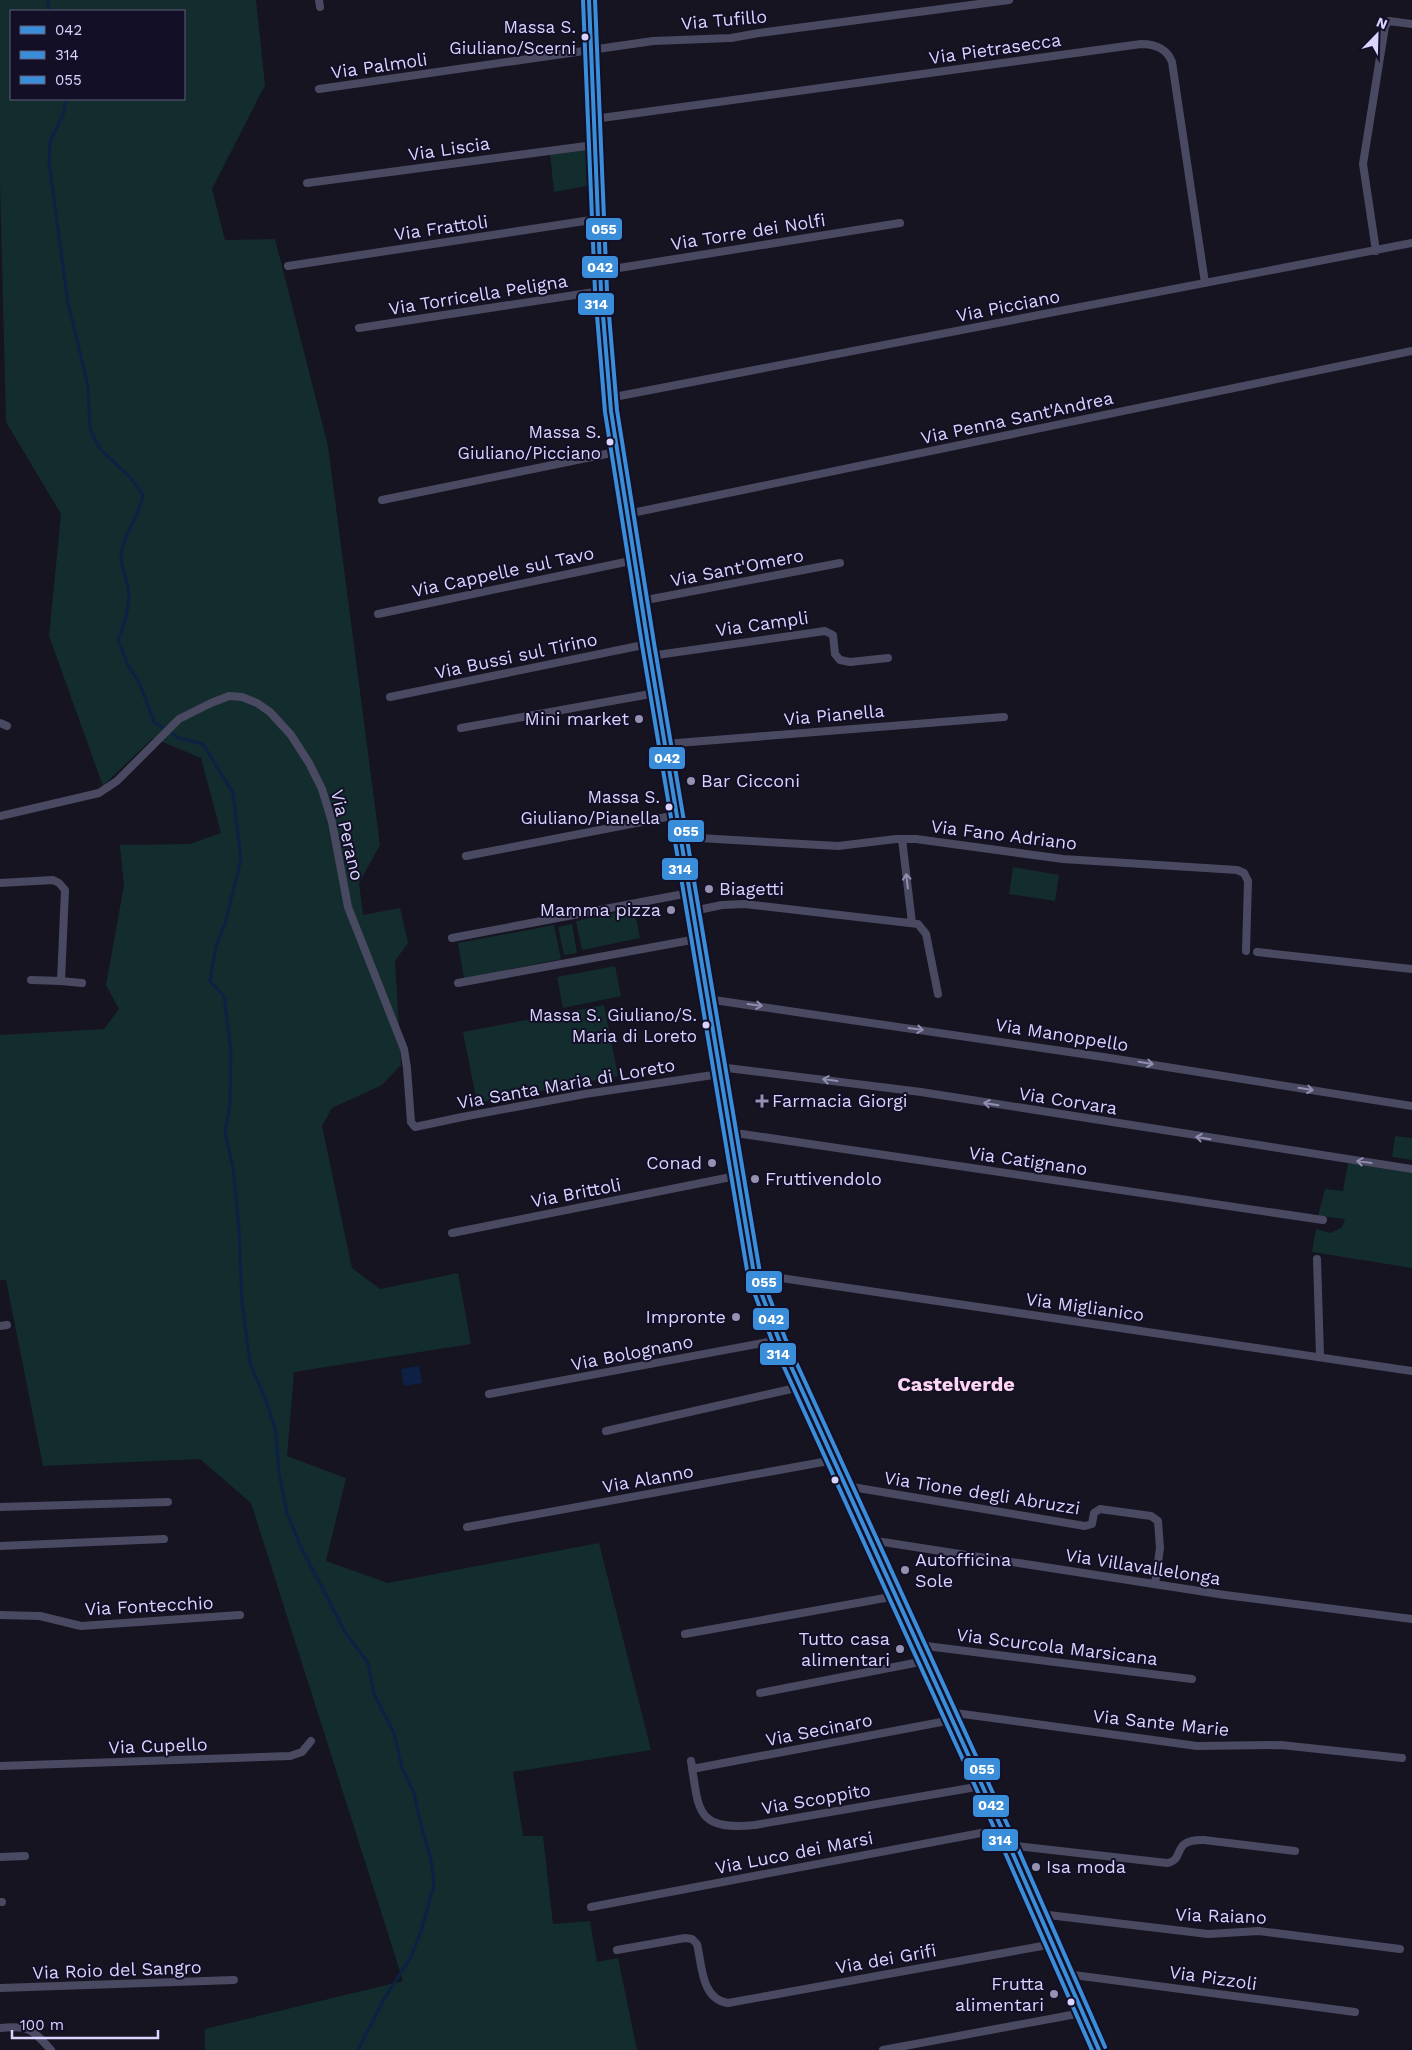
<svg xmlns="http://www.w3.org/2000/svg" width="1412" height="2050" viewBox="0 0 1412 2050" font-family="'Work Sans',sans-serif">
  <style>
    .green { fill: #132c2d; fill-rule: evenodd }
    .water { fill: #0d2144 }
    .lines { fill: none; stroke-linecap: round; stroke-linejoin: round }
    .stream { stroke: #0d2144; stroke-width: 3 }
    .street { stroke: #4a4962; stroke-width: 8 }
    .secondary { stroke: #575674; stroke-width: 11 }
    .bus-1-casing { stroke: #130f26; stroke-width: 8 }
    .bus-2-casing { stroke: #130f26; stroke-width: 8 }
    .bus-3-casing { stroke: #130f26; stroke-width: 8 }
    .bus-1 { stroke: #3a8dd9; stroke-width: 4 }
    .bus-2 { stroke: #3a8dd9; stroke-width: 4 }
    .bus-3 { stroke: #3a8dd9; stroke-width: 4 }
    .oneway { stroke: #928eb0 }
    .bus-dot { fill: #d9d4ff; stroke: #130f26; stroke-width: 2 }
    .poi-dot { fill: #9591b1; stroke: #130f26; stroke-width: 2 }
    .labels { text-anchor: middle; stroke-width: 4; stroke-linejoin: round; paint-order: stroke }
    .bus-label { font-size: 17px; fill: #d9d4ff; stroke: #130f26; text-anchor: end }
    .street-label { font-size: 18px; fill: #d9d4ff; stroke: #130f26 }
    .poi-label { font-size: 18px; fill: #d9d4ff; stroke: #130f26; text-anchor: end }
    .quarter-label { font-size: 20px; font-weight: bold; fill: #ffd6f0; stroke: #130f26 }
    .line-badge { stroke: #130f26; stroke-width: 2 }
    .badge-label { font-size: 14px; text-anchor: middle; font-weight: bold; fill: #fff }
  </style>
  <rect width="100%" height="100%" fill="#161421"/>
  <path class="green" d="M0 0H256L265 85 212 189 225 240 275 239 328 446 380 845 359 883 363 915 400 908 408 943 395 961 401 1065 382 1085 332 1108 322 1126 352 1268 380 1289 458 1273 471 1344 294 1372 287 1456 346 1478 326 1561 388 1583 599 1543 651 1750 513 1772 523 1836H543L553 1924 590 1921 597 1962 618 1958 637 2050H205V2029L403 1981 251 1503 200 1459 43 1466 6 1280H0V1035L104 1029 119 1009 106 985 124 885 120 845 190 844 221 833 201 758 153 738 103 786 49 636 61 514 6 422 0 182ZM11 11H184V99H11Z
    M589 148 592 185 554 192 550 153Z
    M1013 867 1059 875 1055 901 1009 894Z
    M634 909 640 938 582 950 576 921Z
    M572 924 577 953 564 955 558 927Z
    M554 925 561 959 464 978 458 943Z
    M615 966 621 996 563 1008 557 977Z
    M604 1005 618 1076 477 1103 463 1032Z
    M1395 1136 1412 1138V1160L1392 1157Z
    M1348 1163 1412 1173V1268L1312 1252 1316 1229 1331 1233 1342 1227 1345 1219 1318 1216 1325 1189 1343 1191Z"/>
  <path class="water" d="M419 1366 422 1383 404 1386 401 1369Z"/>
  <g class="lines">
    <path class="stream" d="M48 0 49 11
      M66 99 64 112 50 142 49 163 68 303 88 386 90 429 100 449 131 478 143 495C140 515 121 539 121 557 121 570 129 583 129 595 129 611 123 627 118 640L129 667 139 682 154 722 179 738 203 744 233 793 241 859 225 924 216 946 210 981 224 996 231 1051 230 1104 225 1133 233 1167 239 1229 242 1303 250 1363 267 1403 275 1428 279 1473 287 1513 300 1545 345 1632 368 1663 374 1694 394 1733 402 1768 414 1793 420 1821 432 1864 434 1885 421 1931 411 1957 384 1999 358 2050"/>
    <path class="street" d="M319 0 320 7
      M319 89 653 41 731 38 759 33 1009 0
      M594 119 1141 44C1155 44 1167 49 1172 62L1205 283
      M307 183 594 145
      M1376 251 1363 164 1385 26 1389 21 1412 24
      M288 266 598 219
      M600 271 900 223
      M359 328 601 291
      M609 398 1412 243
      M382 500 616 452
      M627 514 1412 351
      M641 601 840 563
      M378 614 635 560
      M650 656 825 631 833 635 835 654 840 660 850 662 888 658
      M390 697 648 644
      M0 723 7 726
      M461 728 656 693
      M665 744 1004 717
      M0 816 99 793 117 781 179 719 211 703 229 696 242 697 257 703 270 712 291 735 309 763 322 789 332 822 348 907 404 1049 407 1068 411 1122 415 1127 462 1117 585 1094 720 1074
      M681 837 838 846 896 839H916L1063 859 1237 870 1244 873 1248 881 1246 951
      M902 839 912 923
      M466 856 677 815
      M0 883 53 880 59 883 65 890 61 981 31 980
      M693 911 722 905 744 904 918 924 926 934 938 994
      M452 938 689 893
      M1257 952 1412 969
      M61 981 82 983
      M458 983 697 939
      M707 999 1110 1058 1412 1106
      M719 1067 921 1092 1412 1169
      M729 1132 1323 1220
      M452 1233 736 1176
      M1317 1259 1320 1356
      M754 1274 1412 1371
      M0 1326 7 1325
      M489 1394 779 1340
      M606 1431 800 1387
      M846 1486 1085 1526 1092 1524 1094 1513 1100 1509 1151 1516 1158 1521 1160 1548 1155 1584
      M0 1507 168 1502
      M467 1527 834 1460
      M870 1540 1225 1595 1412 1619
      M0 1546 164 1539
      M0 1615 40 1616 81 1626 240 1615
      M685 1634 896 1596
      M918 1645 1192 1679
      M760 1693 925 1661
      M948 1712 1197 1746 1281 1745 1402 1758
      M691 1761C699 1810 695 1831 755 1825L982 1786
      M0 1766 290 1756 302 1752 311 1741
      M692 1769 952 1720
      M1008 1845 1167 1863C1186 1860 1170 1839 1204 1840L1295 1851
      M0 1857 25 1856
      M0 1902H2
      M591 1907 1002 1829
      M1040 1914 1208 1934 1259 1931 1400 1949
      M617 1950 685 1938 692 1939 697 1944C702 1965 701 1999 728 2003L1053 1944
      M1066 1974 1355 2012
      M0 1988 234 1980
      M0 2028C29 2025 32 2029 51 2050
      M883 2050 1082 2013"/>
    <path class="secondary" d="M589 0 601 291 611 411 648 644 754 1274 761 1296 779 1340 1002 1829 1099 2050"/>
    <g class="bus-1-casing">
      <path id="bus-1" d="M589 0 601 291 611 411 648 644 754 1274 779 1340 1002 1829 1099 2050"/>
    </g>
    <g class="bus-2-casing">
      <path id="bus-2" d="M583 0 595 291 605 412 642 645 748 1276 773 1343 996 1832 1092 2050"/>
    </g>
    <g class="bus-3-casing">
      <path id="bus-3" d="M595 0 607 291 617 410 654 643 760 1273 785 1338 1008 1826 1105 2047"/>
    </g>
    <use href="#bus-1" class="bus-1"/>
    <use href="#bus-2" class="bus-2"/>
    <use href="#bus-3" class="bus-3"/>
  </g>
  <defs><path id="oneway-shaft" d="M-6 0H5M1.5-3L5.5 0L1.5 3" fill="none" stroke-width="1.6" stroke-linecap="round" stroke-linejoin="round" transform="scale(1.25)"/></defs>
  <g class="oneway">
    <use href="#oneway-shaft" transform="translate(907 881) rotate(-97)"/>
    <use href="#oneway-shaft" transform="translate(755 1005) rotate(8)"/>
    <use href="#oneway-shaft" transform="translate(916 1029) rotate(8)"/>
    <use href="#oneway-shaft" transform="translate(1146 1063) rotate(9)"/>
    <use href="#oneway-shaft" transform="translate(830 1080) rotate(-172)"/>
    <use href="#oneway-shaft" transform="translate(1306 1089) rotate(9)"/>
    <use href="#oneway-shaft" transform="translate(991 1104) rotate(-171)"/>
    <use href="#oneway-shaft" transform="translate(1203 1138) rotate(-171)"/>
    <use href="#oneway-shaft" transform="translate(1364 1162) rotate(-172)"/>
  </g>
  <g class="bus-dot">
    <circle cx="585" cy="37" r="4.5"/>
    <circle cx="610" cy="442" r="4.5"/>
    <circle cx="669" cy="807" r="4.5"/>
    <circle cx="706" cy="1025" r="4.5"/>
    <circle cx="835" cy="1480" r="4.5"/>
    <circle cx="1071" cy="2002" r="4.5"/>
  </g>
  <g class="poi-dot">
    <circle cx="639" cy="719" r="5"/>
    <circle cx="691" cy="781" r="5"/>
    <circle cx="709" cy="889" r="5"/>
    <circle cx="671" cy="910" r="5"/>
    <path d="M759.5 1093.5h5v5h5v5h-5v5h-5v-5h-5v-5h5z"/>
    <circle cx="712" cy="1163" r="5"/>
    <circle cx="755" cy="1179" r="5"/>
    <circle cx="736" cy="1317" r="5"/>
    <circle cx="905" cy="1570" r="5"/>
    <circle cx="900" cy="1649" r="5"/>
    <circle cx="1036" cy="1867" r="5"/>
    <circle cx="1054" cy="1994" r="5"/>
  </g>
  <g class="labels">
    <g class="bus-label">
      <text x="576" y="33">Massa S.<tspan x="576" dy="21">Giuliano/Scerni</tspan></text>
      <text x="601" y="438">Massa S.<tspan x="601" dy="21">Giuliano/Picciano</tspan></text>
      <text x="660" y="803">Massa S.<tspan x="660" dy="21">Giuliano/Pianella</tspan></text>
      <text x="697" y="1021">Massa S. Giuliano/S.<tspan x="697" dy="21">Maria di Loreto</tspan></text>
    </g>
    <g class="street-label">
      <text transform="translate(724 20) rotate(-5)" y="6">Via Tufillo</text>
      <text transform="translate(995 49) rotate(-8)" y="6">Via Pietrasecca</text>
      <text transform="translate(379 66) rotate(-8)" y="6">Via Palmoli</text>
      <text transform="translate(449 149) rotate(-8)" y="6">Via Liscia</text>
      <text transform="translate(441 228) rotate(-8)" y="6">Via Frattoli</text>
      <text transform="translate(748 232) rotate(-9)" y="6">Via Torre dei Nolfi</text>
      <text transform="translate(478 295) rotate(-9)" y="6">Via Torricella Peligna</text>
      <text transform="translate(1008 306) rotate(-11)" y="6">Via Picciano</text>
      <text transform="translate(1017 418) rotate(-12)" y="6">Via Penna Sant'Andrea</text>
      <text transform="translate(737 568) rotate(-11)" y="6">Via Sant'Omero</text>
      <text transform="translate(503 572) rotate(-12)" y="6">Via Cappelle sul Tavo</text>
      <text transform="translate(762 624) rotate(-8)" y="6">Via Campli</text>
      <text transform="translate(516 656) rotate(-12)" y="6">Via Bussi sul Tirino</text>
      <text transform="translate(834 715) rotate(-5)" y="6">Via Pianella</text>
      <text transform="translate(347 835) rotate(77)" y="6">Via Perano</text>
      <text transform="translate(1004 835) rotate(7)" y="6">Via Fano Adriano</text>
      <text transform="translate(1062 1035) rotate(9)" y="6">Via Manoppello</text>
      <text transform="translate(566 1084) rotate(-10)" y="6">Via Santa Maria di Loreto</text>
      <text transform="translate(1068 1101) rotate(9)" y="6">Via Corvara</text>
      <text transform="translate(1028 1161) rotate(8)" y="6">Via Catignano</text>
      <text transform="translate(576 1193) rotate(-11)" y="6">Via Brittoli</text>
      <text transform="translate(1085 1307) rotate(8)" y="6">Via Miglianico</text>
      <text transform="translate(632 1353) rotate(-11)" y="6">Via Bolognano</text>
      <text transform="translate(648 1479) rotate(-10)" y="6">Via Alanno</text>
      <text transform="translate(982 1493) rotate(9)" y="6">Via Tione degli Abruzzi</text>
      <text transform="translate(1143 1567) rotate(9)" y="6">Via Villavallelonga</text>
      <text transform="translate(149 1606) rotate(-3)" y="6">Via Fontecchio</text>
      <text transform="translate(1057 1647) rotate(7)" y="6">Via Scurcola Marsicana</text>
      <text transform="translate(1161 1723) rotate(6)" y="6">Via Sante Marie</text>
      <text transform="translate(819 1730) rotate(-11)" y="6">Via Secinaro</text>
      <text transform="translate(158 1746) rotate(-2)" y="6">Via Cupello</text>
      <text transform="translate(816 1799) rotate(-10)" y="6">Via Scoppito</text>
      <text transform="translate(794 1853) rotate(-11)" y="6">Via Luco dei Marsi</text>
      <text transform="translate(1221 1916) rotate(2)" y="6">Via Raiano</text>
      <text transform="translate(886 1959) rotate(-10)" y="6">Via dei Grifi</text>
      <text transform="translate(117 1970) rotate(-2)" y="6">Via Roio del Sangro</text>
      <text transform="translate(1213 1978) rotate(8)" y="6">Via Pizzoli</text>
    </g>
    <g class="poi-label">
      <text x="629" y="725">Mini market</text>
      <text x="701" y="787" text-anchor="start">Bar Cicconi</text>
      <text x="719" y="895" text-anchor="start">Biagetti</text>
      <text x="661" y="916">Mamma pizza</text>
      <text x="772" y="1107" text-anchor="start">Farmacia Giorgi</text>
      <text x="702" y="1169">Conad</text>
      <text x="765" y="1185" text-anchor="start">Fruttivendolo</text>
      <text x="726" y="1323">Impronte</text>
      <text x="915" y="1566" text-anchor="start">Autofficina<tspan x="915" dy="21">Sole</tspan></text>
      <text x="890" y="1645">Tutto casa<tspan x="890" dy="21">alimentari</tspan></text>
      <text x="1046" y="1873" text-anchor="start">Isa moda</text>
      <text x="1044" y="1990">Frutta<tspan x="1044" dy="21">alimentari</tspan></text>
    </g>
    <g class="quarter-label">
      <text x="956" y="1391">Castelverde</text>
    </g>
  </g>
  <g class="line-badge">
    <rect x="585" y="217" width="38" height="24" rx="5" fill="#3a8dd9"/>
    <rect x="581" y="255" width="38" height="24" rx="5" fill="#3a8dd9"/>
    <rect x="577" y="292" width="38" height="24" rx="5" fill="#3a8dd9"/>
    <rect x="648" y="746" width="38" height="24" rx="5" fill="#3a8dd9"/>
    <rect x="667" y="819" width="38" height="24" rx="5" fill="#3a8dd9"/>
    <rect x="661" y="857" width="38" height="24" rx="5" fill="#3a8dd9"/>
    <rect x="745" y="1270" width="38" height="24" rx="5" fill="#3a8dd9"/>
    <rect x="752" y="1307" width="38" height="24" rx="5" fill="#3a8dd9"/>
    <rect x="759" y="1342" width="38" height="24" rx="5" fill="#3a8dd9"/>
    <rect x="963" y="1757" width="38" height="24" rx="5" fill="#3a8dd9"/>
    <rect x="972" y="1794" width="38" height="24" rx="5" fill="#3a8dd9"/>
    <rect x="981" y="1828" width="38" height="24" rx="5" fill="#3a8dd9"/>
  </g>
  <g class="badge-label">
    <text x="604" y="234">055</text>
    <text x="600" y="272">042</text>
    <text x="596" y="309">314</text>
    <text x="667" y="763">042</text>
    <text x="686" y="836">055</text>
    <text x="680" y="874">314</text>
    <text x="764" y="1287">055</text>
    <text x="771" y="1324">042</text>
    <text x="778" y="1359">314</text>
    <text x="982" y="1774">055</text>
    <text x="991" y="1810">042</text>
    <text x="1000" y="1845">314</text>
  </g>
  <rect x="10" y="10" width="175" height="90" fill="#130f26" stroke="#625e7d"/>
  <rect x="20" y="26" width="25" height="8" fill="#3a8dd9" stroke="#625e7d"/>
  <text x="55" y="35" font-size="15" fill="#d9d4ff">042</text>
  <rect x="20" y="51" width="25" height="8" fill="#3a8dd9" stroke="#625e7d"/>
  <text x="55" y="60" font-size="15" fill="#d9d4ff">314</text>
  <rect x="20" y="76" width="25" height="8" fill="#3a8dd9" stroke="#625e7d"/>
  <text x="55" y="85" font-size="15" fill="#d9d4ff">055</text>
  <g transform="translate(1377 35) rotate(23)" stroke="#130f26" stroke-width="4" paint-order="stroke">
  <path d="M0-4L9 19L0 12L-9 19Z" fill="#d9d4ff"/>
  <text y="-8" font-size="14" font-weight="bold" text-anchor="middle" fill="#d9d4ff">N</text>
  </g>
  <path d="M12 2030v8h146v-8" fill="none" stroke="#d9d4ff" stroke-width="2.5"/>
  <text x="20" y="2030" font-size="15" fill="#d9d4ff" stroke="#130f26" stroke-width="4" paint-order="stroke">100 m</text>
</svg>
